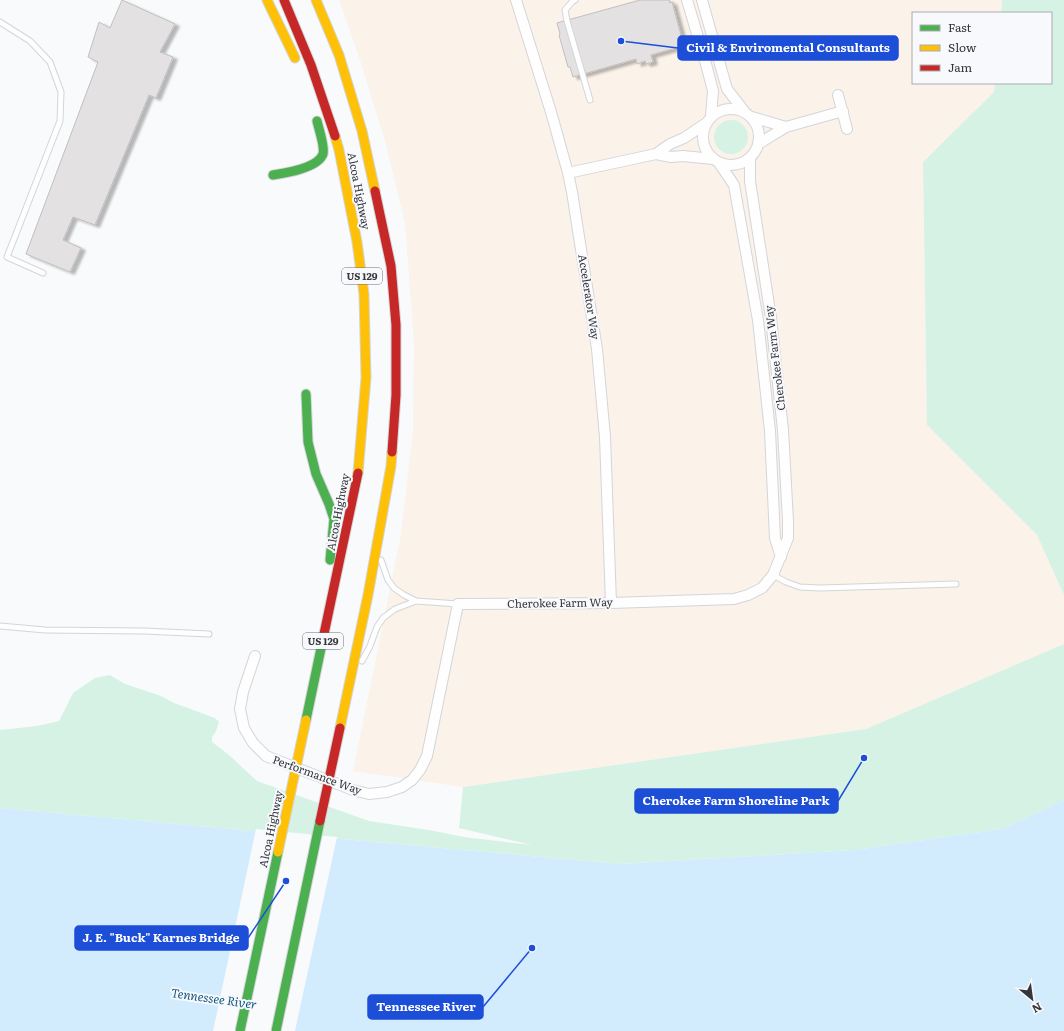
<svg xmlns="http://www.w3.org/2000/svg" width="1064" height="1031" viewBox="0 0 1064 1031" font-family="Literata,serif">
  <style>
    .commercial { fill: #fbf2e9 }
    .green { fill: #d6f2e5 }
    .water { fill: #d2ebfd }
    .pier { fill: #f9fafc }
    .building { fill: #e3e1e1; stroke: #c0bfbf; filter: url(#shadow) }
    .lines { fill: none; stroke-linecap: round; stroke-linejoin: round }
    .lane-casing { stroke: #d4d5d8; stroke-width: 7 }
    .street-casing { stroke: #d4d5d8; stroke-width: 12 }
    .fast-casing { stroke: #d4d5d8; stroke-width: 11 }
    .slow-casing { stroke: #d4d5d8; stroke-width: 11 }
    .jam-casing { stroke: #d4d5d8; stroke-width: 11 }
    .lane { stroke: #fefeff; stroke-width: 5 }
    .street { stroke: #fefeff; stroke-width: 10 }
    .fast { stroke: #4caf50; stroke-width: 9 }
    .slow { stroke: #ffc107; stroke-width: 9 }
    .jam { stroke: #c62828; stroke-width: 9 }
    .fast-bridge-casing { stroke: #d4d5d8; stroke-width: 11; stroke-linecap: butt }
    .slow-bridge-casing { stroke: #d4d5d8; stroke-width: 11; stroke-linecap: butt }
    .jam-bridge-casing { stroke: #d4d5d8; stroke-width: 11; stroke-linecap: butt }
    .fast-bridge { stroke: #4caf50; stroke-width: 9 }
    .slow-bridge { stroke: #ffc107; stroke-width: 9 }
    .jam-bridge { stroke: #c62828; stroke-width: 9 }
    .labels { text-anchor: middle; stroke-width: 4; stroke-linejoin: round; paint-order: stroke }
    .shield { fill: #f8f9fd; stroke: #707074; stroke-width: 1 }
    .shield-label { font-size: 10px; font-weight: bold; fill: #35363a }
    .street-label { font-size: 11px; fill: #35363a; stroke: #f8f9fd }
    .water-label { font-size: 12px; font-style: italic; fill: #0d557e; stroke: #f8f9fd }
    .leader { fill: none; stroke: #1d4ed8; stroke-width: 1.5 }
    .callout-dot { fill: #1d4ed8; stroke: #f8f9fd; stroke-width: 1.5 }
    .callout { fill: #1d4ed8; stroke: #1d4ed8; stroke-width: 1.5 }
    .callout-label { font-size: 12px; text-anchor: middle; font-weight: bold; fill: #fff }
  </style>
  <defs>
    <filter id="shadow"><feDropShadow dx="4.5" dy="2.5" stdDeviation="1" flood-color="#0004"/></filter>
  </defs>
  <rect width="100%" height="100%" fill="#f9fafc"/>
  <path class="commercial" d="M339 0H1002L1001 13H913V83H995L994 92 923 162 927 425 1038 535 1064 595V644L866 729 463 787 353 771 401 535 413 430 414 343 405 223 385 141 360 60Z"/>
  <path class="green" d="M1002 0H1064V595L1037 535 927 425 923 162 994 92 995 83H1051V13H1001Z
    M714 137a17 17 0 1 1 34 0a17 17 0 1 1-34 0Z
    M1064 644V800L1002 829 855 850 619 864 0 808V730L37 726 59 721 73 693 95 678 110 675 125 684 161 696 174 703 215 718 219 722 216 731 212 737V742L229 755 257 781 369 821 429 830 464 837 532 845 459 828 463 787 866 729Z"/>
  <path class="water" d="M1064 800V1031H0V808L619 864 855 850 1002 829Z"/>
  <path class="pier" d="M256 829 337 837 295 1031H213Z"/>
  <path class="building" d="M122 0 175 24 160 52 173 57 156 98 149 95 95 225 73 217 63 240 81 248 70 272 26 254 98 62 88 57 99 22 110 28Z
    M640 0H669L670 3 672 2 681 35H680L683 46 651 55 653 62 646 64 645 61 637 64 636 59 573 77 570 67H568L559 35 560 34 557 23Z"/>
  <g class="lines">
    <g class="lane-casing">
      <path id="lane" d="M575 0 572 2 565 10 567 21 590 100
        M0 22 30 41 50 62 61 92 60 121 7 257 43 273
        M381 560 388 580 394 588 404 595 416 601 458 604
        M773 575 786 582 800 587 820 588 956 584
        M0 626 45 630 144 631 209 634
        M362 661 370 646 377 627 383 618 395 609 416 601"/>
    </g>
    <g class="street-casing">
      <path id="street" d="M516 0 551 112 568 173 572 192 583 262 597 349 605 437 611 603
        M687 0 706 64 713 91 711 116
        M702 0 727 89 744 111
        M838 95 847 129
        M703 137a28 28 0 1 1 56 0a28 28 0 1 1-56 0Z
        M752 117 786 127
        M758 144 786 127 843 111
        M656 154 671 157 683 156 713 159
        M719 163 734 185 758 320 770 431 775 538 781 557
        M568 173 656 154 670 144 684 138 705 124
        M255 656 243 692 240 709 244 728 253 743 266 756 353 790 369 794 387 792 402 787 412 780 420 770 427 756 458 604 611 603 734 599 748 595 762 588 773 575 788 538V521L783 430 771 318 750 181V158"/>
    </g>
    <g class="fast-casing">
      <path id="fast" d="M273 175C286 173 318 168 323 154 325 146 319 130 317 121
        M306 394 308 442 316 474 329 504 334 519 330 560
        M306 720 324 634"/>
    </g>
    <g class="slow-casing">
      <path id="slow" d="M267 0 295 58
        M316 0 339 55 362 131 375 191
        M335 136 339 150 357 242 364 294 366 378 358 473
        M340 728 368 595 391 466 392 452"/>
    </g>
    <g class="jam-casing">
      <path id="jam" d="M284 0 311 65 335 136
        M375 191 391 266 396 325V395L392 452
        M324 634 358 473"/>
    </g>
    <use href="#lane" class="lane"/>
    <use href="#street" class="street"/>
    <use href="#fast" class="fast"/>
    <use href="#slow" class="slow"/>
    <use href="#jam" class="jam"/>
    <g class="fast-bridge-casing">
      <path id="fast-bridge" d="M240 1031 278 852
        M276 1031 320 821"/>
    </g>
    <g class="slow-bridge-casing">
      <path id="slow-bridge" d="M278 852 306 720"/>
    </g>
    <g class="jam-bridge-casing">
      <path id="jam-bridge" d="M320 821 340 728"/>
    </g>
    <use href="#fast-bridge" class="fast-bridge"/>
    <use href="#slow-bridge" class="slow-bridge"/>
    <use href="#jam-bridge" class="jam-bridge"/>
  </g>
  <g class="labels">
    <g class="shield">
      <rect x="342" y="268" width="40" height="16" rx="3"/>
      <rect x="303" y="633" width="40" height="16" rx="3"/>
    </g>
    <g class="shield-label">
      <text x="362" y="280">US 129</text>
      <text x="323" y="645">US 129</text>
    </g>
    <g class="street-label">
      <text transform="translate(359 191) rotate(79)" y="4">Alcoa Highway</text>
      <text transform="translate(589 297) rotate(81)" y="4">Accelerator Way</text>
      <text transform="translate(775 358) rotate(-97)" y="4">Cherokee Farm Way</text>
      <text transform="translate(338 512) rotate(-79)" y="4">Alcoa Highway</text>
      <text transform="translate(560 603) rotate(-1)" y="4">Cherokee Farm Way</text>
      <text transform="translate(317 775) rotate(20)" y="4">Performance Way</text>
      <text transform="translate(271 829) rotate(-78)" y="4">Alcoa Highway</text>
    </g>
    <g class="water-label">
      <text transform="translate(214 999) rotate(8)" y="4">Tennessee River</text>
    </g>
  </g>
  <path class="leader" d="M621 41L678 48M864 758L838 801M286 881L248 938M532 948L483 1007"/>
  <g class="callout-dot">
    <circle cx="621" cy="41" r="4"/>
    <circle cx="864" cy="758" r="4"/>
    <circle cx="286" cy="881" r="4"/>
    <circle cx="532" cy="948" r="4"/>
  </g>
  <g class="callout">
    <rect x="678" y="36" width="220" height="24" rx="4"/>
    <rect x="635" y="789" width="203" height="24" rx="4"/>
    <rect x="75" y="926" width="173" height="24" rx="4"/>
    <rect x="368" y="995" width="115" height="24" rx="4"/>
  </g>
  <g class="callout-label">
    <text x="788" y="52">Civil &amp; Enviromental Consultants</text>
    <text x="736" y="805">Cherokee Farm Shoreline Park</text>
    <text x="161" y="942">J. E. "Buck" Karnes Bridge</text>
    <text x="426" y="1011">Tennessee River</text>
  </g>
  <rect x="912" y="12" width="140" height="72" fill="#f8f9fd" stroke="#aaabaf"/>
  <rect x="920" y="25" width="20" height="6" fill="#4caf50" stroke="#aaabaf"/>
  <text x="948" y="32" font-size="12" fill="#35363a">Fast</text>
  <rect x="920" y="45" width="20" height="6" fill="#ffc107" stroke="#aaabaf"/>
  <text x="948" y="52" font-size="12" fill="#35363a">Slow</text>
  <rect x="920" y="65" width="20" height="6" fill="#c62828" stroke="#aaabaf"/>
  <text x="948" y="72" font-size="12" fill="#35363a">Jam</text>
  <g transform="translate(1032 999) rotate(151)" stroke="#f8f9fd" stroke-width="3" paint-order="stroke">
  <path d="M0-3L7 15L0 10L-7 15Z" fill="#35363a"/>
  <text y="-6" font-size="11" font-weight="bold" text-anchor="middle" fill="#35363a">N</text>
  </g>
</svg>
